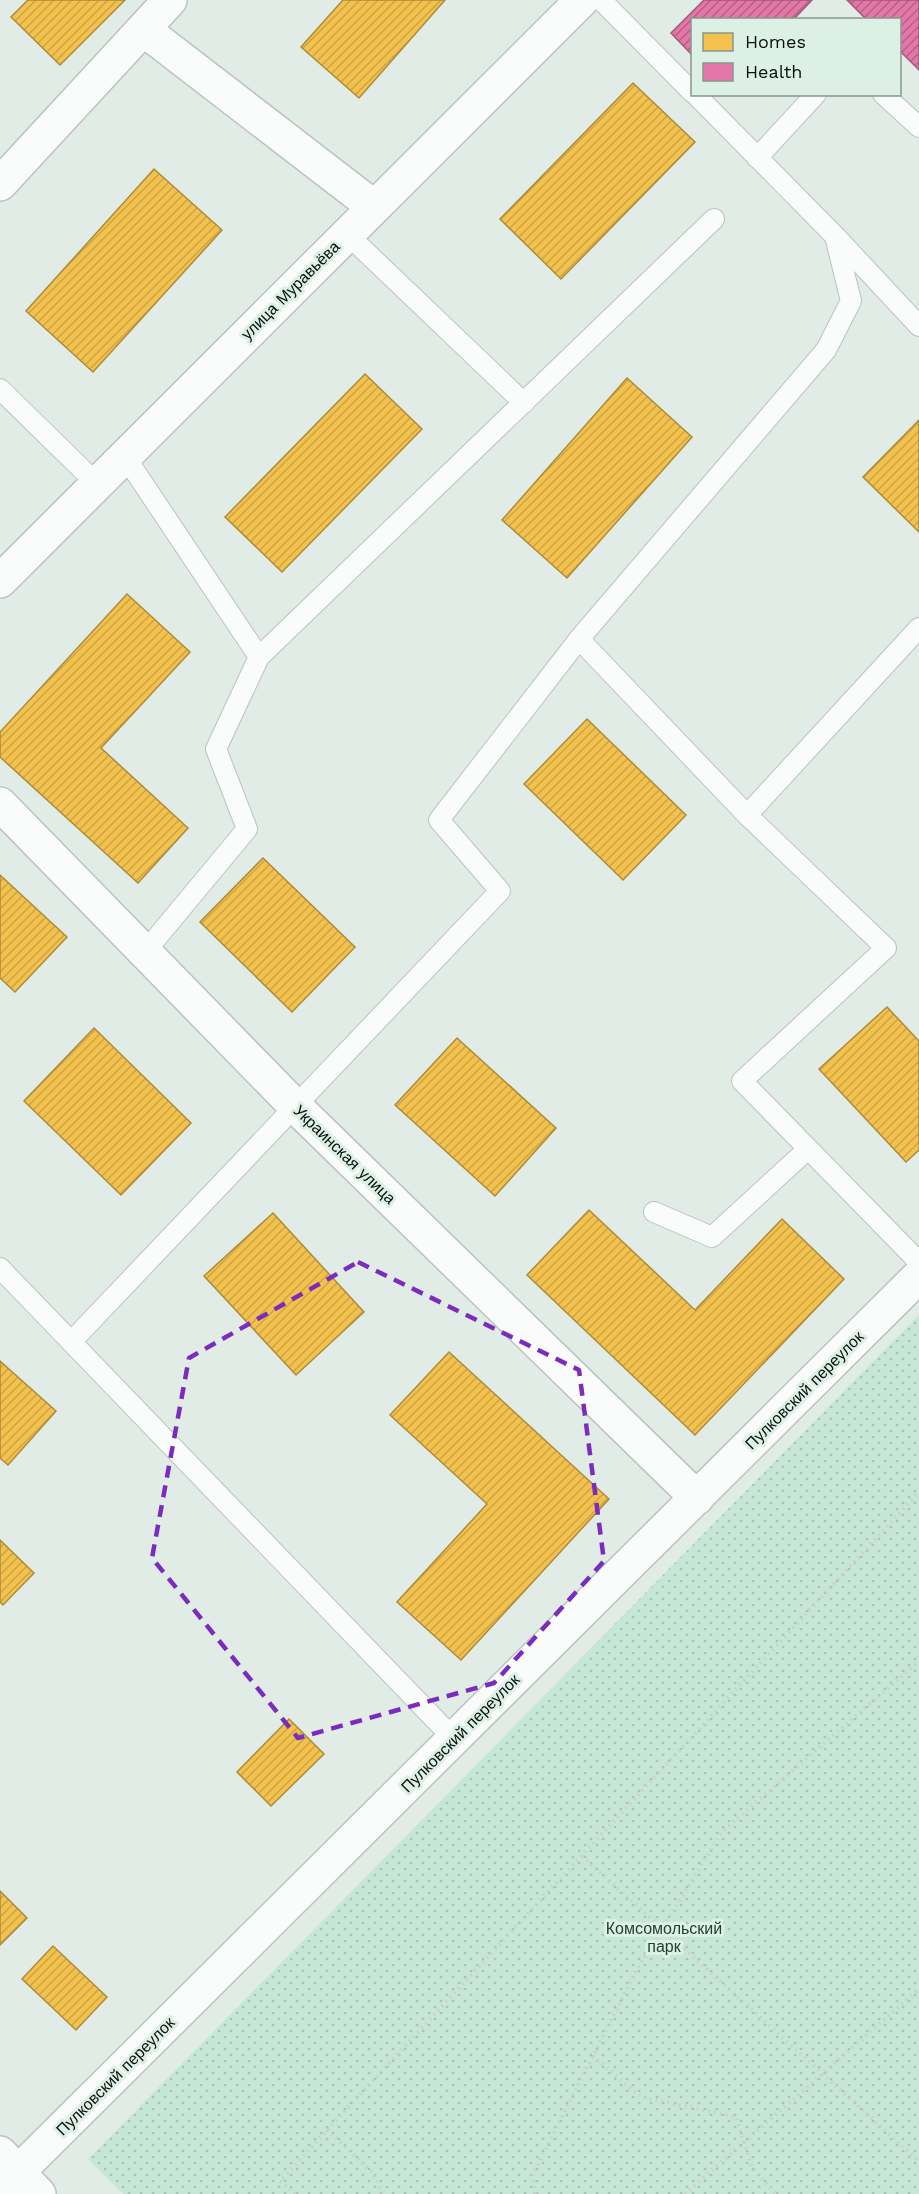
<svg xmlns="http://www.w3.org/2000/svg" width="919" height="2194" viewBox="0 0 919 2194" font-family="'Work Sans',sans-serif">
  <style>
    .green { fill: url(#green-dots) }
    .homes { fill: url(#homes-hatch); stroke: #ac8c3a; stroke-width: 1.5 }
    .health { fill: url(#health-hatch); stroke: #a2587a; stroke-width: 1.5 }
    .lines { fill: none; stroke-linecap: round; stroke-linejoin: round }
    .lane-casing { stroke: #bcc3bf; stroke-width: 22 }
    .street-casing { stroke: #bcc3bf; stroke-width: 36 }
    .secondary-casing { stroke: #bcc3bf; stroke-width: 36 }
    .path { stroke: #cbcdcc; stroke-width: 4; stroke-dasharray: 1.5 4.5; stroke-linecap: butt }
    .lane { stroke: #fafcfb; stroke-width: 20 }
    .street { stroke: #fafcfb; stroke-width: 33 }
    .secondary { stroke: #fafcfb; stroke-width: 33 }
    .marked { fill: none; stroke: #7b2cbf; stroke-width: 4.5; stroke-dasharray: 12 8; stroke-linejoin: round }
    .labels { text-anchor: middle; stroke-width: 6; stroke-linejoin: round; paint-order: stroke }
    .street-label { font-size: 16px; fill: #0a100d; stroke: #ddf0e6 }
    .park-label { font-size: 16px; fill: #1c4231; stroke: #ddf0e6 }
  </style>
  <defs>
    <pattern id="green-dots" width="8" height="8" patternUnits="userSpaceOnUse" patternTransform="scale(1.5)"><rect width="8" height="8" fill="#c7e7d6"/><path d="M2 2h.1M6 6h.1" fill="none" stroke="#aac5b6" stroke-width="1.8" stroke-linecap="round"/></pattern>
    <pattern id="homes-hatch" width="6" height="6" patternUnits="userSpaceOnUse" patternTransform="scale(1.5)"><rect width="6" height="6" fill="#f2c14e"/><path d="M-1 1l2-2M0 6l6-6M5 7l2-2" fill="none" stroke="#cea543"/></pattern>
    <pattern id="health-hatch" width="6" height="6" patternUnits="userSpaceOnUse" patternTransform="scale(1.5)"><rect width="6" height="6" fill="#e377a8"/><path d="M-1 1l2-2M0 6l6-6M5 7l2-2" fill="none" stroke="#b66087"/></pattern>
  </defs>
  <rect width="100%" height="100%" fill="#e1ece6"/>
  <path class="green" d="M919 1315V2194H123L88 2159Z"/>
  <path class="homes" d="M28 0H125L60 65 11 17Z
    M343 0H445L359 98 301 47Z
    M633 83 695 142 561 279 500 219Z
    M154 169 222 230 93 372 26 311Z
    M365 374 422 429 282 572 225 517Z
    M627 378 692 437 567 578 502 520Z
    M919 420V532L863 477Z
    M127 594 190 652 101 748 188 828 138 883 0 757V732Z
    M587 719 686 815 623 880 524 784Z
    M263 858 355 947 292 1012 200 922Z
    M0 875 67 937 15 992 0 978Z
    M887 1007 919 1041V1150L906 1162 819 1069Z
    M94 1028 191 1123 121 1195 24 1101Z
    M457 1038 556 1128 495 1196 395 1105Z
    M589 1210 695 1310 782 1219 844 1279 695 1435 527 1275Z
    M273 1213 364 1312 296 1375 204 1276Z
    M449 1352 609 1499 461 1660 397 1602 487 1504 390 1415Z
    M0 1361 56 1411 8 1465 0 1458Z
    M0 1540 34 1573 3 1605 0 1602Z
    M289 1719 324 1754 271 1806 237 1772Z
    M0 1891 27 1918 0 1945Z
    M53 1946 107 1997 76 2030 22 1979Z"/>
  <path class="health" d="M704 0H812L793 20H692V55L671 33Z
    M847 0H919V70L900 51V20H867Z"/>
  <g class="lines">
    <g class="lane-casing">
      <path id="lane" d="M601 0 692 92
        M883 94 919 127
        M757 158 816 94
        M347 234 524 403
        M837 238 919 326
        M0 389 96 483
        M124 455 259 657 216 749 247 829 144 953
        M919 628 747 815 886 948 742 1081 919 1262
        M579 639 747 815
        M259 657 714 219
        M654 1212 712 1237 808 1149
        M0 1268 454 1739
        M71 1342 500 891 439 820 579 639 826 350 851 301 835 236 695 94"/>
    </g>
    <g class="street-casing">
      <path id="street" d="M143 29 374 207
        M0 184 170 0
        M0 804 296 1107 697 1498
        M0 2190 919 1276"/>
    </g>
    <g class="secondary-casing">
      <path id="secondary" d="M0 581 582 0
        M0 2153 39 2194"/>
    </g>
    <path class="path" d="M582 1856 919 2161
      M593 2056 641 2097 736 2117 752 2168 776 2194
      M327 2130 372 2172 384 2194
      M295 2194 280 2181 919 1492
      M535 2194 533 2174 637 1969 722 1832 919 1661
      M685 2194 919 1989"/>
    <use href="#lane" class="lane"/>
    <use href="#street" class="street"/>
    <use href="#secondary" class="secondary"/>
  </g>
  <path class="marked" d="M358 1262 579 1370 604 1561 494 1683 298 1738 152 1558 189 1358Z"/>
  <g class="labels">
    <g class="street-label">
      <text transform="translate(290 290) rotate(-45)" y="6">улица Муравьёва</text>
      <text transform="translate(345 1154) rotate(44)" y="6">Украинская улица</text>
      <text transform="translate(804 1390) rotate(-45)" y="6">Пулковский переулок</text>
      <text transform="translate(460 1733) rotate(-45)" y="6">Пулковский переулок</text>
      <text transform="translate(115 2076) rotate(-45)" y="6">Пулковский переулок</text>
    </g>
    <g class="park-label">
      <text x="664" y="1934">Комсомольский<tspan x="664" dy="18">парк</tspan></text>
    </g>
  </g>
  <rect x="691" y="18" width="210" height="78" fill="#ddf0e6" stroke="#89968f" stroke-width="1.5"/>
  <rect x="703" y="33" width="30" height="18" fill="#f2c14e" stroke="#89968f" stroke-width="1.5"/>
  <text x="745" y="48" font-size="18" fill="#0a100d">Homes</text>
  <rect x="703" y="63" width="30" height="18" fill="#e377a8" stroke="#89968f" stroke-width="1.5"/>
  <text x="745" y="78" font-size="18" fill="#0a100d">Health</text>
</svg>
